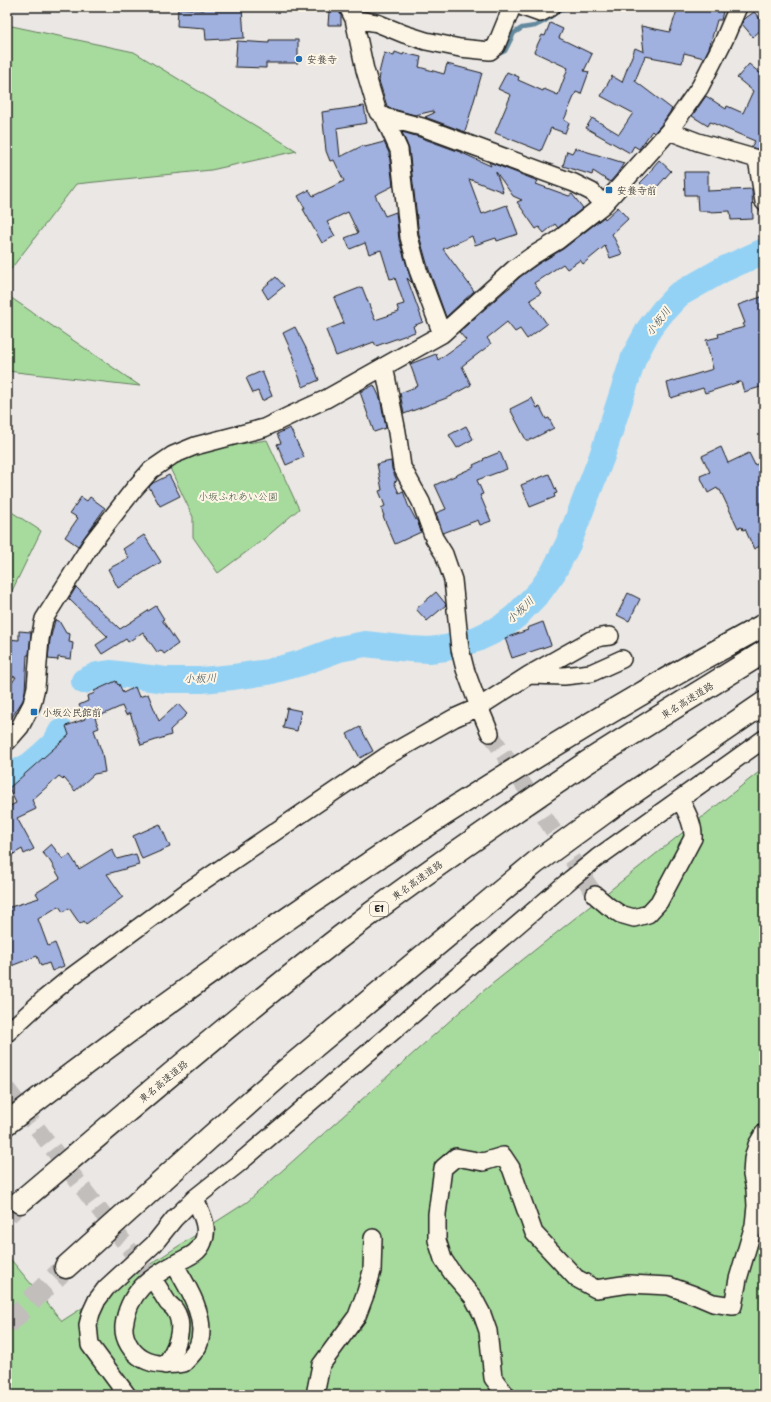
<svg xmlns="http://www.w3.org/2000/svg" width="771" height="1402" viewBox="0 0 771 1402" font-family="'Shantell Sans','Klee One',sans-serif">
  <style>
    .green { fill: #a7db9d; stroke: #627c5c }
    .lines { fill: none; stroke-linecap: round; stroke-linejoin: round }
    .stream { stroke: #64899e; stroke-width: 4.5 }
    .river { stroke: #94d2f5; stroke-width: 26 }
    .building { fill: #a0b0df; stroke: #1c1c1c }
    .minor-tunnel { stroke: #c1bebc; stroke-width: 17; stroke-dasharray: 17 8; stroke-linecap: butt }
    .highway-tunnel { stroke: #c1bebc; stroke-width: 22; stroke-dasharray: 22 11; stroke-linecap: butt }
    .minor-casing { stroke: #1c1c1c; stroke-width: 20 }
    .highway-casing { stroke: #1c1c1c; stroke-width: 25 }
    .minor { stroke: #fcf5e5; stroke-width: 17 }
    .highway { stroke: #fcf5e5; stroke-width: 22 }
    .poi-dot { fill: #1f6fb2; stroke: #fcf5e5; stroke-width: 1.5 }
    .labels { text-anchor: middle; stroke-width: 4; stroke-linejoin: round; paint-order: stroke }
    .shield { fill: #fcf5e5; stroke: #5f5d58; stroke-width: 1 }
    .shield-label { font-size: 9px; font-weight: bold; fill: #1c1c1c }
    .poi-label { font-size: 10px; fill: #1c1c1c; stroke: #fcf5e5; text-anchor: start }
    .park-label { font-size: 10px; fill: #465543; stroke: #fcf5e5 }
    .street-label { font-size: 10px; fill: #1c1c1c; stroke: #fcf5e5 }
    .water-label { font-size: 11px; font-style: italic; fill: #40535d; stroke: #fcf5e5 }
  </style>
  <rect width="100%" height="100%" fill="#eae7e4"/>
  <filter id="ink" filterUnits="userSpaceOnUse"><feTurbulence type="fractalNoise" baseFrequency=".025" numOctaves="2"/><feDisplacementMap in="SourceGraphic" scale="8" xChannelSelector="R" yChannelSelector="G"/><feConvolveMatrix kernelMatrix="1 2 1 2 8 2 1 2 1" color-interpolation-filters="sRGB"/></filter>
  <g filter="url(#ink)">
    <path class="green" d="M7 25 134 52 297 151 211 170 76 184 7 274Z
      M7 295 140 386 7 371Z
      M267 440 299 509 264 539 218 573 193 537V517L169 466 201 450Z
      M7 509 41 531 7 601Z
      M764 768V1395H7V1255L62 1321 247 1202 482 992Z"/>
    <g class="lines">
      <path class="stream" d="M496 55 505 51 514 33 522 28 535 26 545 21 557 12 565 7"/>
      <path class="river" d="M84 681 97 675 110 673 166 680H202L233 677 268 672 301 663 339 649 365 644 410 649 429 650 446 648 477 639 502 627 516 616 540 591 553 573 568 544 602 456 634 357 649 329 663 311 678 295 722 270 764 251
        M7 777 29 766 41 756 55 743 61 732"/>
    </g>
    <path class="building" d="M204 7H242L244 38 206 40 205 28 177 26 178 8 204 10Z
      M678 7H724L721 20H717L709 48 704 58 684 53 682 63 645 56 635 81 672 109 661 125 654 133 652 131 639 149 634 146 630 153 586 128 592 118 619 134 633 113 601 96 612 76 622 82 635 48 644 52 641 26 670 32Z
      M329 11H339L341 15V25H328Z
      M754 12 764 23V27L753 37 742 24 743 20Z
      M550 23 563 29 559 38 592 54 584 71 589 72 581 94 576 92 564 120 569 123 565 133 551 128 541 151 495 133 511 95 498 89 507 72 519 77 518 80 543 91 544 89 558 95 568 68 534 52 542 35 545 36Z
      M269 40H298V63H266V68L235 67 237 41 269 43Z
      M395 52 403 55 404 53 421 57 419 67 444 74 447 64 482 73 465 132 425 117 434 113 433 111 415 115 389 108 387 106 379 81 380 74 379 73 384 53 394 56Z
      M749 64 761 74 764 66V152L751 147 755 141 710 122 708 126 692 116 706 96 726 109 727 106 743 113 753 91 737 78Z
      M364 106 367 123 337 128 340 157 364 145 365 147 384 142 389 153 393 186 375 195 385 216 396 212 399 240 412 283 407 278 423 322 413 326 415 332 376 346 374 342 336 356 326 330 344 323 334 298 362 287 375 320 399 312 397 306 404 304 395 278 390 279 381 250 369 254 365 243 350 249 345 238 358 233 348 212 327 222 335 236 322 243 303 209H305L298 196 309 190 313 196 344 181 334 160 330 161 326 151 322 112Z
      M402 132 419 137 460 152 491 166 489 162 538 181 536 184 569 196 572 194 583 208 558 228 555 224 544 233 539 227 536 229 517 202 522 200 513 196 496 172 503 192 469 179 482 214 507 205 518 234 497 241 496 238 475 245 472 236 443 249 474 291 446 317 428 267 419 235 409 149Z
      M575 148 624 163 617 174 610 182 593 171 592 175 563 166 567 151 572 153Z
      M659 160 671 171 651 194 640 183 650 173 653 167Z
      M684 172H708V191L752 189 753 219 731 220 730 211 710 212V211H698L697 195H685Z
      M618 207 628 219 612 234 622 254 610 258 605 246 583 264 580 260 567 269 563 264 534 283 541 293 530 300 547 324 527 339 520 329 515 332 507 322 487 338 491 344 462 366 471 385 452 395V396L404 414 400 393 418 386 410 364 436 354 438 360 466 340 459 332 505 291 513 285 512 284 520 277 538 264 563 249 604 217 605 219Z
      M276 277 284 286 268 299 262 289Z
      M764 296V386L744 392 741 382H739L705 393 703 388 671 398 667 383 713 369 706 340 719 337 718 334 745 327 743 324 745 323 738 305Z
      M295 327 309 354 319 380 303 387 293 361 295 360 283 333Z
      M262 371 272 396 262 401 258 391 253 393 246 378Z
      M374 385 380 398 386 428 374 432 360 392Z
      M532 398 537 408 540 407 546 419 549 418 554 428 530 440H526L510 409Z
      M466 426 473 439 457 448 449 435Z
      M290 428 304 457 286 465 277 444 281 443 277 434Z
      M721 447 728 463 749 453 755 465 764 461V544L754 549 745 529 743 530 742 527 738 528 720 490H718L717 488 708 493 700 476 710 472 702 456Z
      M500 452 507 469 477 480 483 494 480 495 491 521 480 525 478 520 443 533 436 513 446 509 435 485 474 467 473 465 484 460 483 459Z
      M391 461 392 469 397 481 394 482 399 493 403 491 408 505 416 520H417L421 532 395 544 383 516H384L381 508 385 506 379 491 382 490 377 464Z
      M549 474 557 493 554 494 555 497 530 507 521 485Z
      M169 475 180 496 160 506 149 487 153 483Z
      M81 497 87 501 90 497 105 508 78 546 65 537 78 518 70 513Z
      M144 535 161 562 118 588 108 569 129 558 123 549Z
      M76 587 120 629 156 606 164 619 162 620 178 644 164 654 161 650 157 652 143 632 128 642 126 639 102 654 96 645 108 637 69 599Z
      M436 592 445 603 446 605 427 621 416 609Z
      M628 593 640 599 629 621 617 615Z
      M55 620 59 621 66 633 70 634 69 642 73 643 71 659 58 657V660L48 659 50 640Z
      M543 622 551 645 512 658 505 638 528 630 527 628Z
      M19 631 31 632 29 655H27L25 691 23 700 7 725V690L16 677 7 676V639L19 640Z
      M116 681 118 685 119 684 123 693 135 687 139 697 148 694 159 721 178 704 187 714 170 730 171 735 141 745 130 713 126 715 122 706 95 718 99 728 94 730 102 753 105 772 94 774 75 791 64 778 63 779 59 776 32 800 36 809 17 818 34 849 24 854 22 849 12 855 7 845V801L10 806 16 803 9 788 69 735 66 726 85 719 79 705 88 701 87 696 95 693 94 691Z
      M287 708 301 711 297 731 283 728Z
      M360 727 373 751 360 758 347 734Z
      M160 824 170 847 142 859 133 836Z
      M51 844 63 859 70 855 79 869 112 849 117 859 136 854 139 865 107 874 123 897 86 924 84 921 80 924 69 908 63 912 59 906 38 919 48 946 55 943 64 966 52 971 49 963 41 966 37 956 11 966 7 955V908L39 898 36 893 60 878 50 861 42 852Z"/>
    <g class="lines">
      <path class="minor-tunnel" d="M490 733 595 895
        M7 1089 156 1284"/>
      <path class="highway-tunnel" d="M7 1214 20 1202
        M7 1324 66 1267"/>
      <g class="minor-casing">
        <path id="minor" d="M348 7 354 19 365 70 374 100 378 112 384 117 422 127 574 183 592 192 603 205
          M523 7 540 13 551 7
          M354 19 377 23 404 34 426 41 460 48 490 51 496 46 512 7
          M384 117 399 150 409 237 418 270 442 334
          M669 131 698 142 757 159 764 202
          M529 675 564 676 591 673 622 659
          M490 733 479 707 529 675 591 640 601 637 610 636
          M7 742 20 727 32 704 36 687 40 639 44 619 92 543 134 489 151 470 173 455 195 446 264 428 289 416 324 400 442 334 514 269 532 256 557 241 603 205 621 185 669 131 700 87 724 40 738 7
          M595 895 608 906 620 914 634 918 648 914 659 902 693 838C694 825 686 811 680 799
          M7 1033 44 999 71 977 188 891 385 757 454 718 479 707 465 669 460 649 453 580 444 554 434 538 421 502 402 467 397 432 384 366
          M174 1264C187 1285 209 1320 198 1346 195 1352 189 1358 184 1363 170 1365 156 1366 143 1359 132 1353 123 1339 124 1326 128 1292 150 1277 178 1262 188 1257 199 1253 203 1242 210 1227 200 1212 195 1198
          M156 1284C160 1290 164 1297 168 1303 170 1305 173 1307 175 1310 186 1327 176 1350 165 1365
          M127 1395 90 1345 88 1325 91 1313 97 1300 106 1288 154 1244 174 1219 195 1198 238 1164 571 879 597 858 764 739
          M315 1395 321 1365 357 1316 366 1292 372 1271 373 1238
          M506 1395 493 1378 488 1331 482 1314 473 1297 453 1274 443 1259 437 1240V1214L443 1168 456 1157 483 1162 503 1156 511 1168 534 1233 576 1278 596 1289 629 1284 669 1286 694 1295 713 1303 733 1306 738 1279 754 1225 756 1206 755 1189 752 1175 753 1159 757 1145 764 1133"/>
      </g>
      <g class="highway-casing">
        <path id="highway" d="M7 1123C209 968 420 822 641 694 681 670 723 648 764 625
          M20 1202C134 1106 246 1008 365 918 437 864 512 813 586 763 645 725 705 689 764 652
          M66 1267 207 1140 285 1071 535 863 612 807 764 703"/>
      </g>
      <use href="#minor" class="minor"/>
      <use href="#highway" class="highway"/>
    </g>
  </g>
  <g class="poi-dot">
    <circle cx="299" cy="59" r="4"/>
    <rect x="605" y="186" width="8" height="8" rx="2"/>
    <rect x="30" y="708" width="8" height="8" rx="2"/>
  </g>
  <g class="labels">
    <rect class="shield" x="370" y="902" width="18" height="14" rx="3"/>
    <g class="shield-label">
      <text x="379" y="912">E1</text>
    </g>
    <g class="poi-label">
      <text x="307" y="63">安養寺</text>
      <text x="617" y="194">安養寺前</text>
      <text x="42" y="716">小坂公民館前</text>
    </g>
    <g class="park-label">
      <text x="238" y="500">小坂ふれあい公園</text>
    </g>
    <g class="street-label">
      <text transform="translate(687 700) rotate(-32)" y="4">東名高速道路</text>
      <text transform="translate(417 880) rotate(-36)" y="4">東名高速道路</text>
      <text transform="translate(163 1081) rotate(-40)" y="4">東名高速道路</text>
    </g>
    <g class="water-label">
      <text transform="translate(658 321) rotate(-52)" y="4">小板川</text>
      <text transform="translate(520 610) rotate(-44)" y="4">小板川</text>
      <text transform="translate(200 678) rotate(-2)" y="4">小板川</text>
    </g>
  </g>
  <rect width="771" height="1402" fill="none" stroke="#fcf5e5" stroke-width="24"/>
  <rect x="12" y="12" width="747" height="1378" fill="none" stroke="#1c1c1c" stroke-width="1.5" filter="url(#ink)"/>
</svg>
